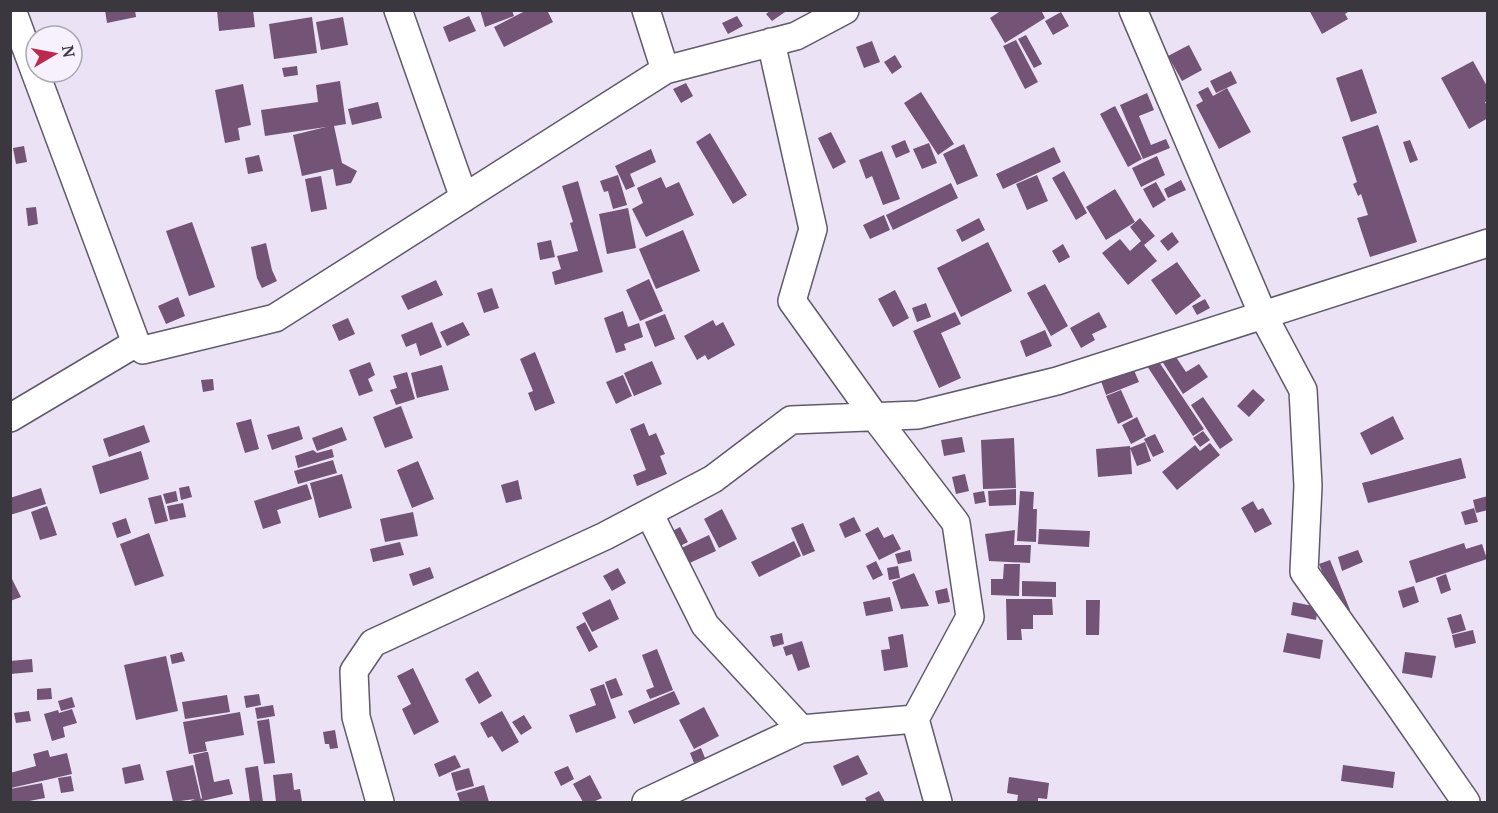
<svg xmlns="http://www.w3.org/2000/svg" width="1498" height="813" viewBox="0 0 1498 813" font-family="'PT Serif',serif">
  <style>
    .building { fill: #735376 }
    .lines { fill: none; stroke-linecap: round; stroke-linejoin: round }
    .minor-casing { stroke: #61596a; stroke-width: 30 }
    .minor { stroke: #fff; stroke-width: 27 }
  </style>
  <rect width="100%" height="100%" fill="#ebe2f6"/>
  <path class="building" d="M105 10H135L136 17 107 23Z
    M217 10H253L255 27 219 31Z
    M480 10H512L514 16 485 27Z
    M527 10H547L553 22 504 47 494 27Z
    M771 10H784L785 12 772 21 766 14Z
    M1002 10H1041L1045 18 1005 43 990 18Z
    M1309 10H1351L1345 14 1348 19 1322 34Z
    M1061 12 1069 26 1053 35 1045 21Z
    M469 16 476 31 449 42 443 27Z
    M737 16 743 26 728 34 722 23Z
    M312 17 317 53 274 59 269 24Z
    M343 17 348 45 321 50 316 22Z
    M1026 35 1042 64 1034 68 1018 39Z
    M1016 40 1038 82 1025 89 1003 46Z
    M872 41 880 62 864 68 856 47Z
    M1189 45 1202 70 1182 81 1168 56Z
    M895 55 902 67 892 74 884 62Z
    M1473 61 1488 88V101L1485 102 1488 108V118L1469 129 1441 78Z
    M297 66 298 75 284 77 282 68Z
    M1362 69 1377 113 1351 122 1336 78Z
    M1231 71 1237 83 1216 93 1210 81Z
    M340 81 346 124 334 126 342 163 357 171 351 183 336 186 333 169 302 176 293 135 326 127 265 136 261 110 318 102 316 85Z
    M686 83 693 96 681 103 673 89Z
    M243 84 251 125 238 128 240 140 225 143 215 90Z
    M1208 87 1213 96 1227 88 1251 132 1219 149 1196 105 1203 101 1198 92Z
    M921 92 954 144 938 155 904 103Z
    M1147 93 1154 110 1139 116 1151 145 1166 139 1170 148 1143 159 1120 105Z
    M378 102 382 118 352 125 348 109Z
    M1115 106 1142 159 1128 167 1100 114Z
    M1378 125 1417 242 1370 257 1357 218 1368 215 1361 194 1358 196 1353 184 1357 182 1342 137Z
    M831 132 846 162 833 169 818 138Z
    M710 133 747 195 733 204 696 142Z
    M905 140 910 152 896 158 891 146Z
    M1410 140 1418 160 1410 163 1403 142Z
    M929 143 937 163 922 169 913 149Z
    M964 144 978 176 957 185 943 154Z
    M24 146 27 162 16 164 13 148Z
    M1054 147 1061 162 1003 189 996 174Z
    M651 149 656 162 630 174 635 186 626 190 615 166Z
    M882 151 900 199 883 205 872 176 866 179 859 160Z
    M259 155 263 171 248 174 245 158Z
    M1157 156 1165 175 1141 187 1132 168Z
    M1064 171 1087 213 1076 220 1052 178Z
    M618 175 627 205 613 209 608 191 604 192 600 181Z
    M1037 175 1048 201 1027 210 1016 184Z
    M321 176 327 209 311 212 305 179Z
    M661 177 666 188 679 182 694 215 646 237 632 209 643 203 637 188Z
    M1181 180 1186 190 1168 198 1164 189Z
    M578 181 603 272 555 285 552 272 561 269 557 256 578 251 570 223 573 222 562 186Z
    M1156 182 1166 200 1153 208 1143 189Z
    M951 183 958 198 893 230 886 215Z
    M1115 189 1135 222 1106 240 1086 207Z
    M36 207 38 224 28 226 26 208Z
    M628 208 636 248 607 254 599 214Z
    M884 215 890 230 870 239 863 225Z
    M979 218 985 230 962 242 956 230Z
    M1140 218 1155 236 1144 245 1157 261 1128 285 1102 253 1120 239 1130 251 1141 241 1130 227Z
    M192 222 215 287 189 296 166 231Z
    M683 230 700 271 656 289 639 249Z
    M1172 232 1179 242 1168 251 1160 241Z
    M551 240 555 257 540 260 537 243Z
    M988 242 1012 291 961 317 937 268Z
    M266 243 272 270 277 281 262 288 257 278 251 247Z
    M1063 244 1070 257 1059 263 1052 251Z
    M1177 262 1201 296 1176 315 1151 280Z
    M649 279 663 311 640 321 626 290Z
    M436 280 443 295 408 310 401 296Z
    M1045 284 1068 326 1051 336 1027 293Z
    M492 288 499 308 484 313 477 293Z
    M895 290 909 318 893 327 878 299Z
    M178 297 185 316 166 324 158 306Z
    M1205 299 1210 308 1197 315 1192 306Z
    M926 303 931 317 917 322 912 308Z
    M623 311 628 327 639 323 643 337 624 344 626 350 616 353 604 318Z
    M955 312 961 324 941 333 961 378 939 388 913 331Z
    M1099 312 1107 327 1092 334 1095 340 1081 348 1070 328Z
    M665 314 675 339 655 347 645 322Z
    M348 318 355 334 339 341 332 325Z
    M713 320 716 326 723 322 735 345 708 360 705 355 697 360 684 336Z
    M432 322 442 347 420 356 416 343 406 347 401 335Z
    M463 322 470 335 447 346 440 332Z
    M1045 330 1052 346 1026 357 1020 341Z
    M1170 348 1186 372 1199 364 1208 377 1183 394 1158 355Z
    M535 352 555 403 535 411 528 393 533 391 520 359Z
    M1157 359 1204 429 1193 436 1147 366Z
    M652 361 662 384 634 396 624 373Z
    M370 362 375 375 368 379 373 391 359 396 349 370Z
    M442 365 449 390 417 398 411 373Z
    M1133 368 1139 382 1106 395 1101 381Z
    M407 372 415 399 396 405 390 390 397 388 393 376Z
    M623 375 632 396 616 404 606 382Z
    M213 379 214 390 203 392 201 380Z
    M1253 389 1265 400 1249 417 1237 406Z
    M1121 390 1133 417 1118 424 1106 396Z
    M1203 397 1233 440 1220 449 1206 428 1207 427 1206 428 1191 405Z
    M401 406 413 438 385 448 373 417Z
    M1393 416 1404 439 1371 455 1360 433Z
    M1137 417 1146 436 1131 444 1122 425Z
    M251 419 259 449 245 453 236 423Z
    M644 423 649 436 656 433 665 454 660 456 667 474 637 486 633 475 646 470 630 429Z
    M144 425 150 442 109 457 103 439Z
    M299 426 303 439 272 450 267 435Z
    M342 427 347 440 317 451 312 438Z
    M1203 431 1210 440 1200 447 1193 438Z
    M1155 434 1164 452 1153 457 1144 439Z
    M962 437 965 452 944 456 941 440Z
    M1014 438 1016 488 983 489 981 440Z
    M1145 442 1151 461 1137 466 1130 448Z
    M1210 443 1220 455 1177 490 1162 472 1195 445 1200 451Z
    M1130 446 1132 474 1098 477 1096 449Z
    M332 449 334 457 298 468 295 456 313 450 317 453Z
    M141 451 149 479 100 494 92 466Z
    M1461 458 1466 478 1368 503 1362 483Z
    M333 460 337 473 298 484 294 471Z
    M418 461 434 499 412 508 397 470Z
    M342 474 352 508 319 518 310 483Z
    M965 474 969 491 956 494 952 477Z
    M518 480 522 499 506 503 501 485Z
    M307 484 312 499 277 510 281 523 263 529 254 501Z
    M189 486 192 497 181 500 179 488Z
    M41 488 46 504 10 515V498Z
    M1016 489V505L989 506 988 491Z
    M176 491 178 501 166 504 163 494Z
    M984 491 986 502 975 504 973 493Z
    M1020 491 1034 492 1033 509H1037L1036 542 1017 541Z
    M161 495 168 521 155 524 148 498Z
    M1488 496V510L1476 513 1473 500Z
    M1253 501 1258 510 1263 508 1272 524 1255 533 1241 508Z
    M183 503 186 517 170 520 167 506Z
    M47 506 57 535 40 540 31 512Z
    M1474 508 1478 522 1465 525 1461 512Z
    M722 509 737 539 719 548 704 519Z
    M413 512 418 536 385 542 380 519Z
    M854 517 861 531 845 538 839 524Z
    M126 518 131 533 117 538 112 523Z
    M803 523 815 551 803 556 791 528Z
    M680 527 688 542 674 549 667 534Z
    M878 527 884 538 893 534 901 549 879 560 865 534Z
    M1039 529 1090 531 1089 547 1038 544Z
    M1015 530 1014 545H1031L1030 563 989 561 985 534Z
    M149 533 164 576 135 586 120 544Z
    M709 535 716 551 683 566 675 551Z
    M794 541 801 556 759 577 751 562Z
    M400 542 404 555 373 562 370 549Z
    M1464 543 1466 549 1482 544 1487 559 1416 583 1409 561Z
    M910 550 912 561 898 564 895 554Z
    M1358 550 1363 562 1342 571 1338 557Z
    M1330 560 1350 610 1339 614 1319 564Z
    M876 561 883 575 873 580 866 566Z
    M1004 564H1020L1019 596 991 595V579H1003Z
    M898 566 900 578 889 580 887 568Z
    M430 567 434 578 413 586 409 574Z
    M618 568 626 583 612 591 603 576Z
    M914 573 929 606 901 609 892 582Z
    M1446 574 1451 590 1441 594 1436 578Z
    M10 575 21 597 10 601Z
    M1022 581 1056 582V597L1022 596Z
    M1414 586 1419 602 1403 608 1398 591Z
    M947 588 950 602 938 604 935 591Z
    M890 597 893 611 866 616 863 602Z
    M610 599 619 619 592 632 582 613Z
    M1006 599H1052L1053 615H1033V629H1021L1022 640H1007Z
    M1086 600H1100L1099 635H1086Z
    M1293 602 1318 607 1316 620 1291 615Z
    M1461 614 1466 630 1452 634 1447 618Z
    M585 622 598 647 589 652 576 627Z
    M1473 630 1476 643 1455 648 1452 635Z
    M782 633 784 644 773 647 770 636Z
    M1287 633 1323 640 1320 659 1283 652Z
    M903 634 908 667 884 671 881 650 890 649 888 637Z
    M802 641 810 667 798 671 792 654 786 656 783 647Z
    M657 649 673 690 650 699 646 690 654 687 642 655Z
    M182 652 185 661 172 664 170 655Z
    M1405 652 1436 656 1432 678 1402 673Z
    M166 656 178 711 136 720 124 665Z
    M32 659 33 672 10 674V661Z
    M413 668 439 722 414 735 402 709 411 704 397 676Z
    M478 671 492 696 479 704 465 679Z
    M616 678 623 695 611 699 605 682Z
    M604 684 616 718 576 733 569 715 596 705 590 689Z
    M51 688 52 699 37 700V689Z
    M674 691 680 704 634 724 628 711Z
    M259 694 261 705 246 708 244 696Z
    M227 695 230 712 185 719 182 702Z
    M72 697 75 707 61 711 58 701Z
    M273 705 275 716 257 719 255 708Z
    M704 707 719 736 694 749 679 720Z
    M72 709 77 723 63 727 65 737 52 741 44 714 58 710 59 713Z
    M29 711 31 721 16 723 14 713Z
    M502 711 519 742 502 752 492 736 488 738 480 723Z
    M240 712 244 735 205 742 207 751 189 754 183 722Z
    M524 715 532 728 521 735 512 722Z
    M269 719 275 763 264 764 257 721Z
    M335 730 338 748 330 749 329 744H325L323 732Z
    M701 748 705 758 694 763 690 753Z
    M48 750 50 757 67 753 72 774 11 788 10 773 36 766 33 754Z
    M206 752H208L214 782 229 779 233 794 202 801V802H188L195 799 173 802 166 771 193 765 201 799 202 798 193 755Z
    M455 755 461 767 439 777 434 764Z
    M858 755 868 774 842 786 833 766Z
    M140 764 144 780 125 784 122 768Z
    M1343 765 1395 772 1393 788 1341 781Z
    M258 766 263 802H250L245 768Z
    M568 766 574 779 561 786 554 772Z
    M469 768 474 786 456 791 451 773Z
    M292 773 294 790 300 789 302 802H276L273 775Z
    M590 775 602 798 593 802H583L573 784Z
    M71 776 74 791 61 793 58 778Z
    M1009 777 1049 783 1047 799 1038 798V802H1017L1018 795 1007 793Z
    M42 783 45 798 24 802H10V789Z
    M484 785 489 802H460L457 793Z
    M879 791 885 802H867L865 798Z"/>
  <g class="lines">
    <g class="minor-casing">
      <path id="minor" d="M12 10 136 343 143 350 275 318 665 70 796 36 845 10
        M398 10 464 198
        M646 10 665 70
        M1133 10 1263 315 1303 390 1308 486 1304 572 1396 701 1466 802
        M771 42 813 229 792 301 875 417 956 523 970 617 915 719 938 802
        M10 418 136 343
        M649 513 705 625 801 729 915 719
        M380 802 356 717 354 671 373 643 605 536 713 479 791 420 918 415 1057 381 1488 243
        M646 802 801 729"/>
    </g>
    <use href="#minor" class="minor"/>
  </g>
  <rect width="1498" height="813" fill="none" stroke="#3a373e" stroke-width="24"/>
  <g transform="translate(54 54) rotate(80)"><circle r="28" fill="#f7f1fd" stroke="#aba7b1" stroke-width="1.5"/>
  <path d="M0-4.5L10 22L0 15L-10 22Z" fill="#bb2a4c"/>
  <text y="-9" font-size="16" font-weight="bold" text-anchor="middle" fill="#3a373e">N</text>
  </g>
</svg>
